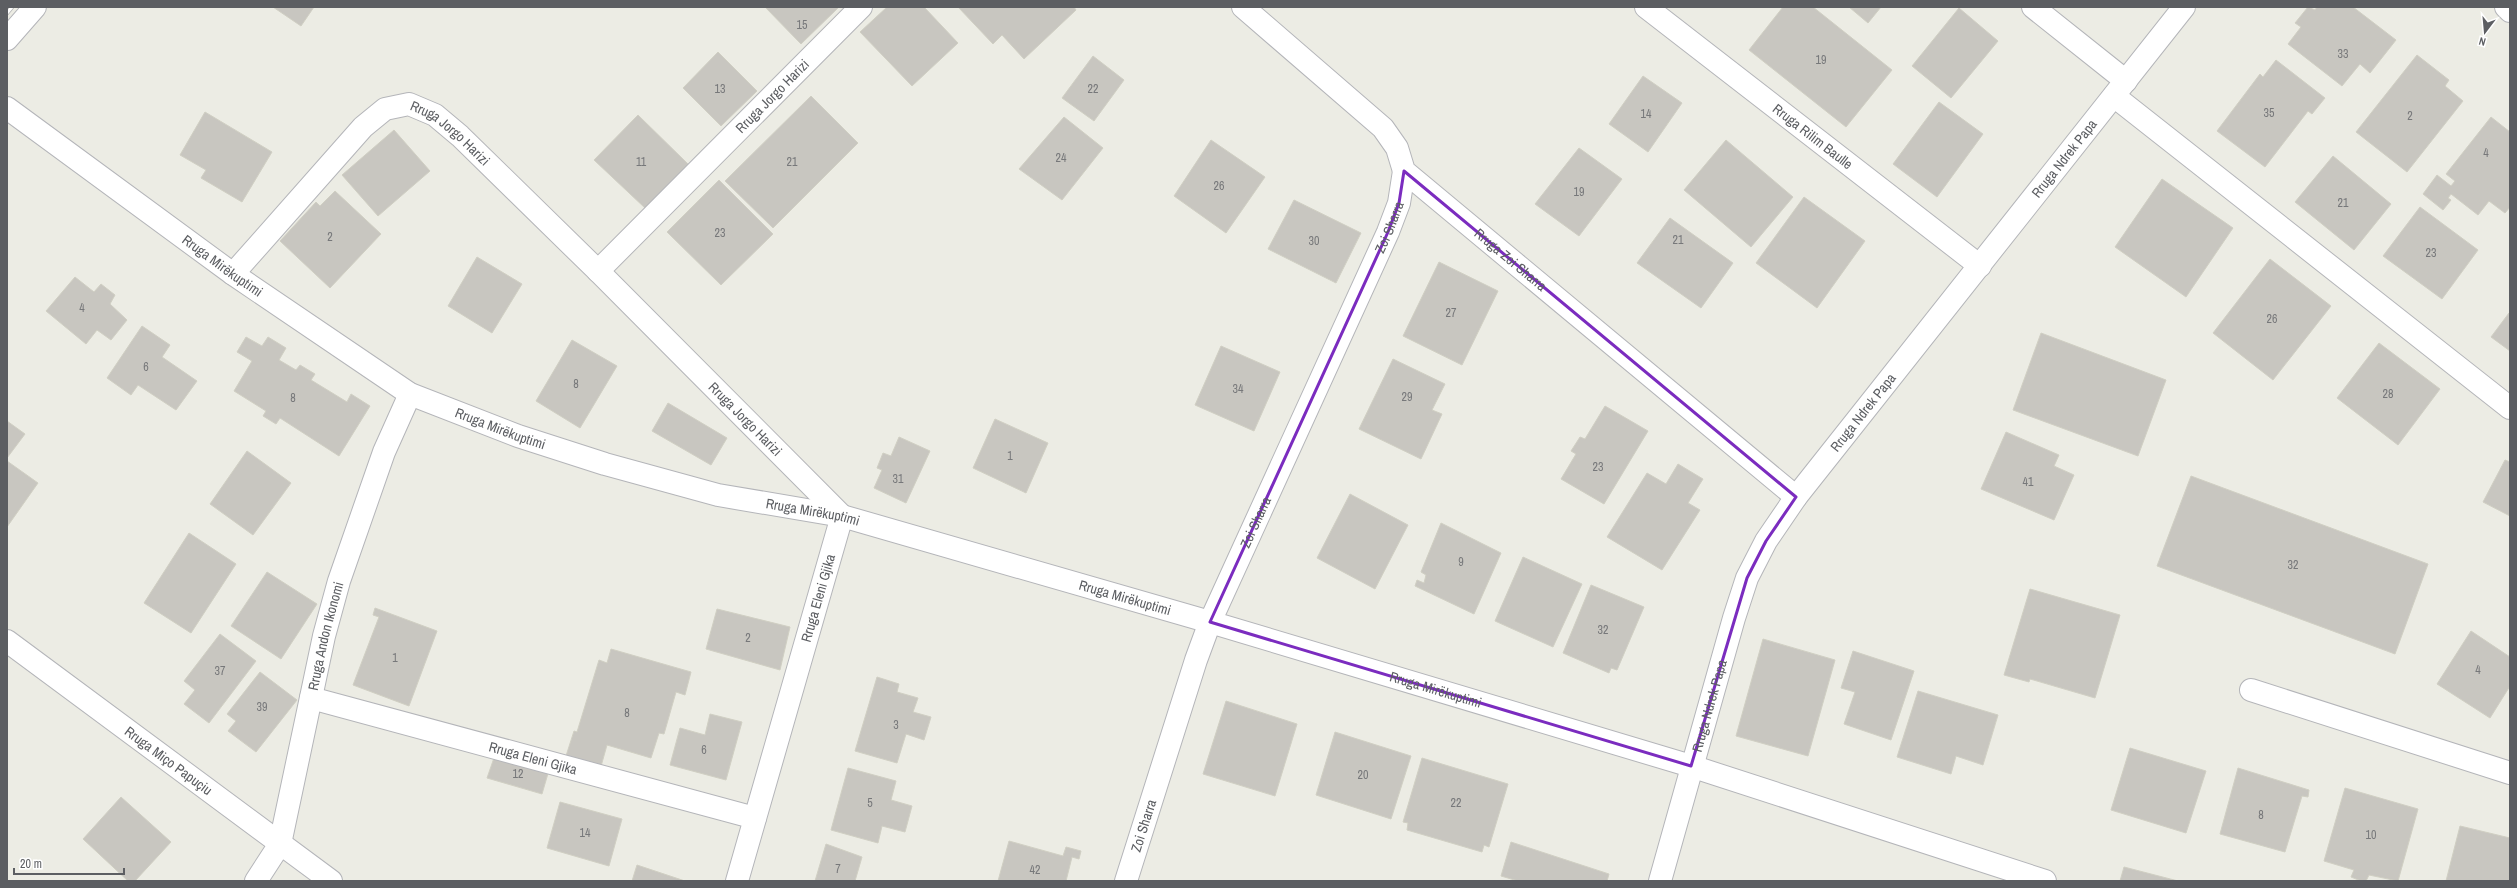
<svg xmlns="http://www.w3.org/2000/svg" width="2517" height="888" viewBox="0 0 2517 888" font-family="'Archivo Narrow',sans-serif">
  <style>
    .building { fill: #c8c6c0; stroke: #d0cfc3 }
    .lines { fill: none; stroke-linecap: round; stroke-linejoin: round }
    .minor-casing { stroke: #b4b5b9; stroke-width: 24 }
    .tertiary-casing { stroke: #b4b5b9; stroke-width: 24 }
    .minor { stroke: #fff; stroke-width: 22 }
    .tertiary { stroke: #fff; stroke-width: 22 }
    .rail-casing { stroke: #b4b5b5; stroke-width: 4.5 }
    .rail { stroke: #fff; stroke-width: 3; stroke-dasharray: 9; stroke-linecap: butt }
    .marked { fill: none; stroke: #7b2cbf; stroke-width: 3; stroke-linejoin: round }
    .labels { text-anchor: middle; stroke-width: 3; stroke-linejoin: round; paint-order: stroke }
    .number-label { font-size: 12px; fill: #77787a }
    .street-label { font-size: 14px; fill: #5c5e62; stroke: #fff }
  </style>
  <rect width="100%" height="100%" fill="#ecece4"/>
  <path class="building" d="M273 7H314L301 26Z
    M765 7H839L801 44Z
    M887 7H924L958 43 912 86 860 32Z
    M958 7H1074L1076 10 1024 59 1002 35 993 44Z
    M1783 7H1813L1892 70 1846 127 1749 50Z
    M1849 7H1881L1868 23Z
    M2308 7 2315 10 2317 7H2353L2396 40 2370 73 2360 64 2342 86 2288 44 2301 27 2295 23Z
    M1959 8 1998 41 1951 98 1912 66Z
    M718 52 757 91 721 126 683 88Z
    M2417 55 2449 80 2445 86 2463 101 2407 172 2356 132Z
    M1093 56 1124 80 1094 121 1062 98Z
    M2276 60 2325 98 2312 114 2308 111 2265 167 2217 131 2260 74 2263 77Z
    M1643 76 1682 103 1648 152 1609 124Z
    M811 96 858 143 773 228 725 181Z
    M1939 102 1983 134 1937 197 1893 164Z
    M205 112 272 152 242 202 201 178 206 170 180 155Z
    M638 115 688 164 645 208 594 160Z
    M1064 117 1103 148 1062 200 1019 169Z
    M2491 117 2510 132V207L2505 213 2489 201 2478 215 2451 194 2448 198 2451 200 2443 210 2423 194 2437 175 2451 186 2455 181 2446 174Z
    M394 130 430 171 378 216 342 175Z
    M1211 140 1265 177 1226 233 1174 196Z
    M1726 140 1793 197 1751 247 1684 190Z
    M1579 148 1622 179 1579 236 1535 204Z
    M2333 156 2391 204 2354 250 2295 202Z
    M2162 179 2233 228 2186 297 2115 247Z
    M719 180 773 234 721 285 667 232Z
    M335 191 381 234 330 288 280 241 316 202 320 206Z
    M1804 197 1865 241 1817 308 1756 263Z
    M1294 200 1361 233 1336 283 1268 249Z
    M2420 207 2478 250 2442 299 2383 256Z
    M1670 218 1733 263 1701 308 1637 263Z
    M477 257 522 284 492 333 448 306Z
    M2270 259 2331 306 2273 380 2213 333Z
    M1439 262 1498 291 1462 365 1403 336Z
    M75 277 94 292 101 284 115 295 110 304 127 320 111 340 97 330 86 344 46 311Z
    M2509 313 2510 314V351L2491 337Z
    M142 326 170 345 162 357 197 381 176 410 138 385 131 395 107 378Z
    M2041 333 2166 380 2138 456 2013 410Z
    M246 337 262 346 268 337 286 348 279 360 296 370 300 365 315 374 311 380 347 402 351 394 370 406 339 456 280 418 276 424 263 416 266 411 234 391 252 361 237 352Z
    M572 340 617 366 580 428 536 401Z
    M2379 343 2440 389 2398 445 2337 398Z
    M1221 346 1280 372 1254 431 1195 405Z
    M1393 359 1445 384 1432 410 1442 414 1421 459 1359 429Z
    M668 403 727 438 711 465 652 431Z
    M1605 406 1648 431 1604 504 1561 479 1576 454 1571 451 1580 437 1585 439Z
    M995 419 1048 443 1026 493 973 468Z
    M7 421 25 434 7 458Z
    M2006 432 2059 455 2054 466 2074 475 2054 520 1981 489Z
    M899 437 930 451 906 503 874 488 882 470 877 468 883 453 891 456Z
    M247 451 291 483 253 535 210 504Z
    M2505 460 2510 462V516L2483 502Z
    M7 461 38 483 7 527Z
    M1678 464 1703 479 1688 503 1700 510 1662 570 1607 537 1647 473 1666 484Z
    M2191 476 2428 564 2395 654 2157 566Z
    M1350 494 1408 525 1375 589 1317 558Z
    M1441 523 1501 553 1474 614 1415 586 1417 580 1424 583 1426 575 1421 572Z
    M189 533 236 564 191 633 144 603Z
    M1523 557 1582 584 1553 647 1495 621Z
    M267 572 317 604 281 659 231 626Z
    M1591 585 1644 607 1617 670 1611 668 1609 673 1563 653Z
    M2030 589 2120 615 2095 698 2030 679 2029 682 2004 675Z
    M375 608 437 631 409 706 353 685 379 617 373 615Z
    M717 609 790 627 780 670 706 649Z
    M2471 631 2510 657V686L2490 718 2437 684Z
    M220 634 256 661 209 723 184 704 195 690 184 681Z
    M1763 639 1835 660 1808 756 1736 736Z
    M611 649 691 672 685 695 676 692 664 734 659 733 651 758 607 745 600 770 565 759 574 731 577 732 599 660 607 663Z
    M1853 651 1914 671 1891 740 1844 724 1855 692 1841 688Z
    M260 672 297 700 256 752 228 731 236 721 227 714Z
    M877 677 899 684 897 692 918 698 913 712 931 717 924 740 906 734 897 763 855 751Z
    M1918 691 1998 715 1983 765 1956 756 1951 774 1897 757Z
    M1226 701 1297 724 1275 796 1203 774Z
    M710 714 742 722 726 780 670 765 680 728 705 735Z
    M1335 732 1411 756 1391 819 1316 795Z
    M2130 748 2206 771 2186 833 2111 810Z
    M495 755 549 770 542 794 487 778Z
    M1422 758 1508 784 1489 847 1484 845 1482 852 1407 830 1408 823 1403 822Z
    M848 768 896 781 891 800 912 806 905 832 882 826 878 843 831 830Z
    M2238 768 2309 790 2308 797 2302 796 2285 852 2220 834Z
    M2345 788 2418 809 2398 881 2369 875 2366 881H2361L2351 877 2354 870 2324 861Z
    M121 797 171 842 135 881H128L83 839Z
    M560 802 622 819 609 866 547 848Z
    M2460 826 2510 838V881H2446Z
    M1009 841 1063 856 1066 847 1081 851 1079 859 1072 857 1066 881H998Z
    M1511 842 1609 874 1607 881H1518L1501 876Z
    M826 844 862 857 855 881H815Z
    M637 865 685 881H632Z
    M2124 867 2178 881H2120Z"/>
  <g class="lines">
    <g class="minor-casing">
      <g id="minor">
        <path id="s1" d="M1243 7 1383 128 1397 148 1404 171 1796 497"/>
        <path id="s2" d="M1646 7 1980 266"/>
        <path d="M2033 7 2126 81"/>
        <path d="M2506 7 2510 11"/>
        <path d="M7 39 35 7"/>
        <path d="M2114 96 2510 408"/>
        <path id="s3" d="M7 108 233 274 410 394 518 436 605 464 718 495 842 516 1210 622 1691 766 2045 881"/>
        <path id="s4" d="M598 271 861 7"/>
        <path id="s5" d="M233 274 363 127 385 109 409 104 435 115 460 136 598 271 842 516 737 881"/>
        <path id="s6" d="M7 641 331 881"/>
        <path d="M2251 690 2510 773"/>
        <path id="s7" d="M311 698 755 818"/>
        <path id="s8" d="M256 881 280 844 324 636 339 581 384 452 410 394"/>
        <path id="s9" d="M1126 881 1196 660 1210 622 1388 232 1399 203 1404 171"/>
      </g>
    </g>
    <g class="tertiary-casing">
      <g id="tertiary">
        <path id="s10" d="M1660 881 1734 618 1747 578 1766 541 1796 497 2184 7"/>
      </g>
    </g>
    <use href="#minor" class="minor"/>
    <use href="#tertiary" class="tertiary"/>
    <g class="rail-casing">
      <path id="rail" d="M7 13 12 7"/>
    </g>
    <use href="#rail" class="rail"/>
  </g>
  <path class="marked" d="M1404 171 1796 497 1766 541 1747 578 1691 766 1210 622 1388 232 1399 203Z"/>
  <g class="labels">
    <g class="number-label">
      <text x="802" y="29">15</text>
      <text x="2343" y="58">33</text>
      <text x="1821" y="64">19</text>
      <text x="720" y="93">13</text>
      <text x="1093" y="93">22</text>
      <text x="2269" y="117">35</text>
      <text x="1646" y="118">14</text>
      <text x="2410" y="120">2</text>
      <text x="2486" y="157">4</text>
      <text x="1061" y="162">24</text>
      <text x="641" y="166">11</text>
      <text x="792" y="166">21</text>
      <text x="1219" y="190">26</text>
      <text x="1579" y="196">19</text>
      <text x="2343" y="207">21</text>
      <text x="720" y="237">23</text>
      <text x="330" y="241">2</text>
      <text x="1678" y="244">21</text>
      <text x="1314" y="245">30</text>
      <text x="2431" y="257">23</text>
      <text x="82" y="312">4</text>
      <text x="1451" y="317">27</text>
      <text x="2272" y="323">26</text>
      <text x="146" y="371">6</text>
      <text x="576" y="388">8</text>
      <text x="1238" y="393">34</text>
      <text x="2388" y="398">28</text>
      <text x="1407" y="401">29</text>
      <text x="293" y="402">8</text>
      <text x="1010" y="460">1</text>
      <text x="1598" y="471">23</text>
      <text x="898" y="483">31</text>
      <text x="2028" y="486">41</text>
      <text x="1461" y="566">9</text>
      <text x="2293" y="569">32</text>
      <text x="1603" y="634">32</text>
      <text x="748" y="642">2</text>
      <text x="395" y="662">1</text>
      <text x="2478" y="674">4</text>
      <text x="220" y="675">37</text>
      <text x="262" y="711">39</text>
      <text x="627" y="717">8</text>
      <text x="896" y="729">3</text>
      <text x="704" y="754">6</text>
      <text x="518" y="778">12</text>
      <text x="1363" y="779">20</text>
      <text x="870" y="807">5</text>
      <text x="1456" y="807">22</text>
      <text x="2261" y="819">8</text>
      <text x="585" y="837">14</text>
      <text x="2371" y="839">10</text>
      <text x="838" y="873">7</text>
      <text x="1035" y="874">42</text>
    </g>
    <g class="street-label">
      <text dy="5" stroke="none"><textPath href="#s4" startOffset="247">Rruga Jorgo Harizi</textPath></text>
      <text dy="5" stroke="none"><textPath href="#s5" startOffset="300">Rruga Jorgo Harizi</textPath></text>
      <text dy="5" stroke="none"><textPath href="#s2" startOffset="211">Rruga Rilim Baulle</textPath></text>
      <text dy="5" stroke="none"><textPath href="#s10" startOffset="842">Rruga Ndrek Papa</textPath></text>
      <text dy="5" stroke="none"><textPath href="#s9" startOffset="706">Zoi Sharra</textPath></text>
      <text dy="5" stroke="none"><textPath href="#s1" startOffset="372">Rruga Zoi Sharra</textPath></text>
      <text dy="5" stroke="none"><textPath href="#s3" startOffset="267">Rruga Mirëkuptimi</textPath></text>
      <text dy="5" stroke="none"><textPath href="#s10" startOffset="518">Rruga Ndrek Papa</textPath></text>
      <text dy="5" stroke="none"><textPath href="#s5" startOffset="712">Rruga Jorgo Harizi</textPath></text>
      <text dy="5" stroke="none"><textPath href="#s3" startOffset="591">Rruga Mirëkuptimi</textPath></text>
      <text dy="5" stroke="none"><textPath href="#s3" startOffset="915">Rruga Mirëkuptimi</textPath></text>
      <text dy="5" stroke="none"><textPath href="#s9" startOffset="382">Zoi Sharra</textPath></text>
      <text transform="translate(818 598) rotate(-74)" y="5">Rruga Eleni Gjika</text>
      <text dy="5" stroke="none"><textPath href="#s3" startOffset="1239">Rruga Mirëkuptimi</textPath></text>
      <text dy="5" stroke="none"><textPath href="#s8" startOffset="257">Rruga Andon Ikonomi</textPath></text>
      <text dy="5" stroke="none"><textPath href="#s3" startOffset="1563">Rruga Mirëkuptimi</textPath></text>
      <text dy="5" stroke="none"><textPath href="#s10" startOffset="182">Rruga Ndrek Papa</textPath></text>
      <text dy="5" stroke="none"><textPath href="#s7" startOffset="230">Rruga Eleni Gjika</textPath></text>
      <text dy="5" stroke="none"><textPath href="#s6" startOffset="201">Rruga Miço Papuçiu</textPath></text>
      <text dy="5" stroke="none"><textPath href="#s9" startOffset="58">Zoi Sharra</textPath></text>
    </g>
  </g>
  <rect width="2517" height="888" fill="none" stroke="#5c5e62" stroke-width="16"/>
  <g transform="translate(2485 32) rotate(196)" stroke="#ffffff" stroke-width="3" paint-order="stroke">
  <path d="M0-3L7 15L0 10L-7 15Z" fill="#5c5e62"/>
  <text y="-6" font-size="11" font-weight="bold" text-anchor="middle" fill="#5c5e62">N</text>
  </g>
  <path d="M14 868v6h110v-6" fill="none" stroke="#5c5e62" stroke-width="2"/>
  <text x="20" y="868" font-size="12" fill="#5c5e62" stroke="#ffffff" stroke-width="3" paint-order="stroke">20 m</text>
</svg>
